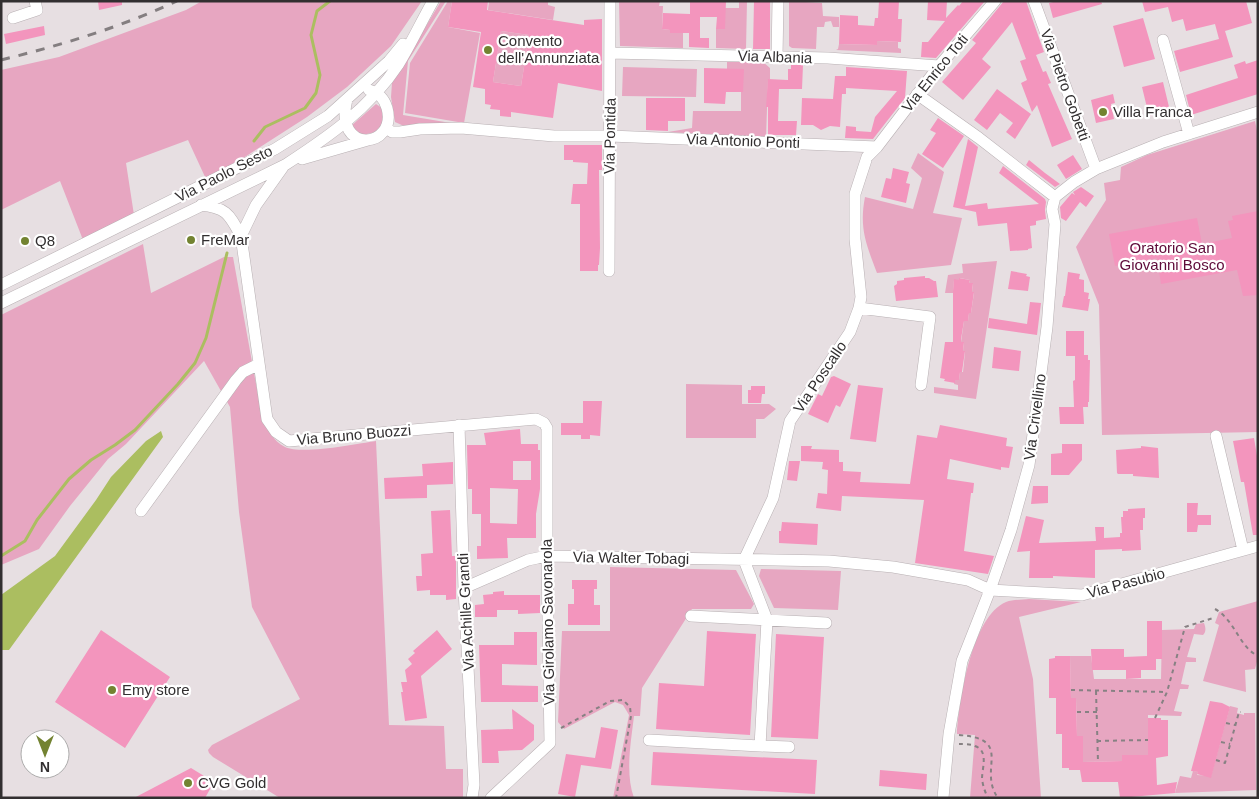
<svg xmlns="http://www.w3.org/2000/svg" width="1259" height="799" viewBox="0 0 1259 799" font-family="Arial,sans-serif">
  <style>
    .green { fill: #e7a6c1 }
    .water { fill: #abbe60 }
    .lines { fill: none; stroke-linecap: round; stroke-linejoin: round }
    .stream { stroke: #abbe60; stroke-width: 3 }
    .building { fill: #f395bd; fill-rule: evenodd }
    .minor-casing { stroke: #b8b0b3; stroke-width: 12 }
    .path { stroke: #878183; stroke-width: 2; stroke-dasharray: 4 4; stroke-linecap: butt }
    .minor { stroke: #fff; stroke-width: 11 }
    .rail { stroke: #847e80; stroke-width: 3; stroke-dasharray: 9 9; stroke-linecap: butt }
    .poi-dot { fill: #738331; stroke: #fff; stroke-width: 2 }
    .labels { text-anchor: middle; stroke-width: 4.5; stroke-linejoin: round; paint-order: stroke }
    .poi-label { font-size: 15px; fill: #322f30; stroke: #fff; text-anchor: start }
    .street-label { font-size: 15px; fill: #322f30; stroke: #fff }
    .park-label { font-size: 15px; fill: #5e0a39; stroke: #fff }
  </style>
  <rect width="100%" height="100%" fill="#e7dfe2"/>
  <path class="green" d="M202 1H422L391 46 347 87 307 117 234 164 206 179 188 140 126 163 134 215 83 240 60 181 1 210V70L59 57 186 10Z
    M441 1H446L408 61 403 115 457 124 404 126 395 122 391 97 392 83Z
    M448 1H452L448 27 480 33 464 123 405 113 410 63Z
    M489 1H548V5L555 7 553 20 488 10Z
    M619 1H660L659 6H663L662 29 670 30V33H683V48L620 46Z
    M739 1H747L746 49 716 48V29H725L723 8H739Z
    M789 1 822 3 823 16 839 17V27H833L831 21 825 22 824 27H817L816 49 792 48 789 46Z
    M501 31 529 35 521 86 493 82Z
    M877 41 898 42V48L901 49V53L836 50 838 49 839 44 877 45Z
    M727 62H763L770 68V79L768 80 766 138 668 132 692 128 693 111H741V92H743V69H727Z
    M623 67 697 69 696 97 622 96Z
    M376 104 382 108 386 116 381 131 362 135 351 126Z
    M1255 121 1258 136V432L1102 435 1099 305 1076 247 1106 200 1104 183 1120 180 1121 167 1147 155Z
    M918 153 944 172 933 213 962 218 951 265 877 273C866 244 859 228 865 197L913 209 922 178 911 168Z
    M143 244 151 293 224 257H233L262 417C267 429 273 441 285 447 302 455 355 444 376 441L389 725 444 726 446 769H463V798H280L213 757 209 753 208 750 212 745 300 699 252 607 239 512 230 407 204 361 126 444 108 459 70 506 39 549 1 565V315Z
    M997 261 976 399 934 393V387L958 390V385L954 384 955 380H959L960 372H963L965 352 963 351 964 343 961 342 964 321H968L969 313H971L974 293 972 292 973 284 969 283 970 280 960 278 959 280H954L953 293H945L948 275 963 273 962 264Z
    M686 384 742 385V404H769L776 409 764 419H756V438H686Z
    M610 567 736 570 754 604 751 609H692L642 688 640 716H634C631 742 625 773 634 798H613L629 715 623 705 615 702 564 729 558 722 562 631H610Z
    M761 569 841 571 838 610 774 608 759 576Z
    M1029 599 1081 602 1019 617 1033 679 1041 798H970L975 735 957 734C959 700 972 616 1006 602 1013 599 1023 600 1029 599Z
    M1258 601V658L1255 669 1245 670 1246 692 1203 681 1219 625 1215 623 1219 612Z
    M1204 623C1206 628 1206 632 1203 635L1194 634 1187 657 1196 658V662H1186L1181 684 1189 685 1188 689H1180L1174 711 1182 712 1181 716 1148 715V755H1122V761L1083 762V736H1077L1076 698H1071L1070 656H1091L1094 679H1161L1162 630 1194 629 1196 624Z
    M1230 706 1238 708 1237 713 1244 715V713H1255L1256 790 1175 793 1180 776 1191 778 1193 771 1198 772 1197 775 1211 776Z"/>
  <path class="water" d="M161 431 163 437 9 650H1V595L55 556 96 500 111 477 146 441Z"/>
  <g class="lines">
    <path class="stream" d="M254 141 265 127 305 108 316 93 320 75 311 35 317 11 330 1
      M1 556 25 541 37 520 69 479 91 460 115 445 135 430 178 384 195 363 206 338 227 253"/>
  </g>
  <path class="building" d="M98 1H122V5L99 10Z
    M452 1H488L487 10 584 25V20L602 19V91L558 83 553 118 511 112V117L500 116V110L490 109 491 105 485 104V89L473 87 481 32 448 27ZM501 31 529 35 521 86 493 82Z
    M690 1H726L725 29H716L717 17H700V38H709V48L689 47V33H670V30L662 29 663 13 690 14Z
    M754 1H770V49H753Z
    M879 1H899L898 19H902L901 42 877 41V45L839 44 840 15 858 16V25L874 26 875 18H878Z
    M928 1H947L946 18 958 5 959 6 963 1H985L936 58 921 57 922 42H928L945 21 927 20Z
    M1004 1H1026L1044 52 1036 55 1043 72 1046 71 1051 83 1048 84 1072 139 1052 147 1037 105 1032 112 1021 83 1027 80 1020 61 1026 59 1012 22 982 59 991 67 963 100 942 82 976 43 972 40Z
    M1057 1H1101L1102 4 1053 18 1049 3Z
    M1142 1H1246L1252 23 1225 31 1233 57 1180 72 1174 51 1219 39 1215 24 1186 31 1183 19 1172 22 1168 7 1145 12Z
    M1143 18 1155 59 1124 67 1113 26Z
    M44 26 45 35 6 44 4 34Z
    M1258 60V94L1191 115 1186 95 1238 78 1234 65 1245 61 1246 64Z
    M791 65H803L802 89H779L778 121H797L796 135H768V107H766L768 79 788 80V69H791Z
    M846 67 907 71 905 98 873 139 845 138 846 126 856 127V131L871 132 875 117 897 91 846 88V94H842L840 127 830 126 821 130 813 125H801L802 98 833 99 835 76H846Z
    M704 68 744 69 743 92H726L725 104 704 103Z
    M1163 82 1170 111 1149 116 1142 87Z
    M997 89 1031 114 1015 139 1006 132 1013 123 1000 113 987 130 974 120Z
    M1113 94 1115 103 1111 104 1114 119 1096 123 1091 100Z
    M646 98H685V121H668V131L646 130Z
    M938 118 964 136 943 168 922 154 936 133 930 130Z
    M968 139 978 147 965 206 987 203 988 209 1039 204 999 173 1003 166 1045 199 1046 202 1045 210 1046 219 1036 221V225L1030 226 1032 248 1028 249V250L1010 251 1007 223 978 226 976 212 953 207Z
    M564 145H602V170H599L600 248 599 265H598V271H580V204H571L573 184H587L588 163 573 162V160H564Z
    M1073 155 1082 169 1066 179 1057 165Z
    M1029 160 1045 173 1060 184 1055 187 1026 165Z
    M893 168 909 172 906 183 910 184 906 203 881 197 886 178 891 179Z
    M1081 187 1094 196 1086 207 1080 202 1066 221 1061 218 1060 207 1072 193 1075 195 1073 192Z
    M1258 211V295L1243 296 1237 270 1161 284 1157 258 1115 266 1109 234 1197 218 1202 244 1232 238 1228 221 1233 220 1232 216Z
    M1011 271 1027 274 1026 276 1030 277 1028 291 1008 289Z
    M1068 272 1080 274 1079 279 1084 280V292L1089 293 1088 299H1090L1088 311 1062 307 1064 296H1065Z
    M925 276V278H929L934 281H936L938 297 896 301 894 286 897 284V281L904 280V278Z
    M959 278 970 280 969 283H973L972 292H974L971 313H969L968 321H964L961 339V342H964L963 351H965L962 372H960L959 380H955V383L944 381 945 379 940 378 945 342H953V291L954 279 959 280Z
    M1030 302 1041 303 1037 335 988 328 989 318 1027 324Z
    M1066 331H1084V355H1088V360H1090L1089 402H1088V407H1083L1084 424H1060L1059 407H1074L1073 381 1075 380V356H1066Z
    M994 347 1021 351 1019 371 992 368Z
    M834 376 851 384 840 407 836 405 828 423 808 414 818 394 822 396 831 377Z
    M858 385 883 388 876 442 850 439Z
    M751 386H765V394H762L761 403H748V390H751Z
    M583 401H602L600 436 590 435V439H581V435H561V423H583Z
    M940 425 1007 438 1006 446 1013 447 1009 468 1001 467V470L950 459 947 479 974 483 973 493H971L964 551 994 556 988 574 915 563 924 500 842 496 841 511 816 508 818 493 827 494 828 470 822 469 823 462 801 461V446H812L811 449 839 450V462H843V471L861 472 860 482 910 484 917 435 937 438Z
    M520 429 521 444H538V450H540V489L536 514V538H507L508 558 477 559V546H481V514H472V489H468L467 445H486L484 433ZM513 461H531V480H513ZM490 488 518 489 517 524 490 523Z
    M1254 438 1258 462V535H1253L1244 482H1241L1233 441Z
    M1062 444H1082V460L1069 475H1051V454L1062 453Z
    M1141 446 1158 448 1159 478 1133 476V474H1118L1117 473 1116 450 1141 448Z
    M789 461H800L797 481 787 480Z
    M453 462V484L427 485V498L385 499 384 478 423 476 422 464Z
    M1033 486H1048V503L1031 504Z
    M1187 503H1198L1197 515H1211V525H1198L1197 532H1187Z
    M1145 508V518H1143V530H1140L1141 550 1122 551V549L1095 550V578L1053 576V578H1029L1030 551 1017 552 1026 516 1044 520 1039 543 1096 541 1095 527H1104V538L1120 537V533H1122L1121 517H1123V511H1128V509Z
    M450 510 452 556H456V599L446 600V595H430V590L417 591 416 576H422L421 554 433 553 431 511Z
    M782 522 818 524 817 545 779 543V531H781Z
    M572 580H597V589H594V605H600V625H568V604H574V589H572Z
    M504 591V595H540V613L518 614V610H497V617H475V605L484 604 483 595 493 594V592Z
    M1147 621H1162V659H1156V670H1141V678L1126 679V670H1092L1091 649H1124V657L1147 656Z
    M101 630 170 677 125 748 55 702Z
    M437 630 452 649 421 676 427 718 405 721 401 692H403L401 682H407L405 670 412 664 408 659 415 653 413 651Z
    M707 631 756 634 750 735 656 729 659 683 704 686Z
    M514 632H537V665L502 664V685L538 686V702H481L479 645H514Z
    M776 634 824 637 818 739 771 737Z
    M1055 656H1070L1071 698H1076L1077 736H1083V762L1122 761V755H1148V718H1161V720H1168V756L1156 758 1157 785 1177 782 1175 793 1120 798 1118 782H1082L1080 770H1069V768H1062V734H1056V698H1049V659L1055 658Z
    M1210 701 1222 703 1230 707 1211 778 1197 774 1198 772 1191 771Z
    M512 709 534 725V740L522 750 498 751 499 763H482L481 730 513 729Z
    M601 727 618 730 611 769 581 765 575 797 558 794 566 754 595 758Z
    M653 752 817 760 815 794 651 785Z
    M191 768 214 782 205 798H134Z
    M880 770 927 774 926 790 879 786Z"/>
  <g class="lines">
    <g class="minor-casing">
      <path id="minor" d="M1034 1 1096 169
        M13 18 37 10 35 1
        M1163 40 1189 134
        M610 53 828 58 939 66
        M777 57 778 1
        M917 94 979 138 1055 197 1052 209 1055 224 1047 327 1029 465 1011 530 990 590 962 661 949 734 943 798
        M347 99C333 156 398 148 387 108 384 98 379 93 369 90
        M386 128 392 132H400L420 129 461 128 554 136H610L877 147
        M302 159 368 140
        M1055 197 1074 182 1096 169 1163 142 1258 112
        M201 205C227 208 229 214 241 236L267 419 276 432 289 441 536 419 544 423 547 428V556L550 743 491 798
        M241 236 256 205 283 167
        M609 271 610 1
        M1 285 275 149 328 116 389 61 403 44
        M1 303 285 165C328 137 369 109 398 65 411 44 421 22 433 1
        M859 308 930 317 921 385
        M459 425 464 588 474 785 472 798
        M1216 436 1243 550
        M141 511 236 380 243 372 259 364
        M464 588 528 560 547 556 829 561 893 567 968 580 990 590 1082 595 1258 546
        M691 616 826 623
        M649 740 760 746 767 620 744 560 773 498 790 421 850 332 859 308 861 297 855 239V194L867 157 877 147 939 66 995 1
        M760 746 789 747"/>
    </g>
    <path class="path" d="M1215 609C1235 620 1239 647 1258 656
      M1071 690 1167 692
      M1096 691 1098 762
      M1077 712H1097
      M1155 718 1167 692 1185 627 1213 618
      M1226 723 1235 725
      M561 728 610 701 623 700 630 707 631 716 616 798
      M959 735C1015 739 977 769 998 798
      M1097 741 1148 740
      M1221 742 1230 744
      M959 744C964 744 971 744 975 746 989 751 982 768 982 779 983 786 985 792 988 798
      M1216 760 1225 763 1239 712H1241"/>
    <use href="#minor" class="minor"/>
    <path class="rail" d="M1 60C62 45 121 27 177 1"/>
  </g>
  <g class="poi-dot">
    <circle cx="488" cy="50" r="5"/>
    <circle cx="1103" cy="112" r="5"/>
    <circle cx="191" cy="240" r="5"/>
    <circle cx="25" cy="241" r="5"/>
    <circle cx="112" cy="690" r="5"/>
    <circle cx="188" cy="783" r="5"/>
  </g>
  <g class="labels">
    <g class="poi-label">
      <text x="498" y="46">Convento<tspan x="498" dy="17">dell'Annunziata</tspan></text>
      <text x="1113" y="117">Villa Franca</text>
      <text x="201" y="245">FreMar</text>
      <text x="35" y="246">Q8</text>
      <text x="122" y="695">Emy store</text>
      <text x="198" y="788">CVG Gold</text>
    </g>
    <g class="street-label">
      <text transform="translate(775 57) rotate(2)" y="5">Via Albania</text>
      <text transform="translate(935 73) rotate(-51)" y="5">Via Enrico Toti</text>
      <text transform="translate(1065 85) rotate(70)" y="5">Via Pietro Gobetti</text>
      <text transform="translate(610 136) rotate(-89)" y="5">Via Pontida</text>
      <text transform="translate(743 141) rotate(2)" y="5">Via Antonio Ponti</text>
      <text transform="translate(224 174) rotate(-27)" y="5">Via Paolo Sesto</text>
      <text transform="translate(820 377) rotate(-56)" y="5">Via Poscallo</text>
      <text transform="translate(1035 417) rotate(-82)" y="5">Via Crivellino</text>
      <text transform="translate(354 435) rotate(-5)" y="5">Via Bruno Buozzi</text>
      <text transform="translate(631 558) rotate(1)" y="5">Via Walter Tobagi</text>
      <text transform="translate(1126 583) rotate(-15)" y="5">Via Pasubio</text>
      <text transform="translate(466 612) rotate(-93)" y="5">Via Achille Grandi</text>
      <text transform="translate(548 622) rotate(-91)" y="5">Via Girolamo Savonarola</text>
    </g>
    <g class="park-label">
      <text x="1172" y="253">Oratorio San<tspan x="1172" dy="17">Giovanni Bosco</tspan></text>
    </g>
  </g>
  <rect width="1259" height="799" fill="none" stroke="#322f30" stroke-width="5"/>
  <g transform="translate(45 754) rotate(180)"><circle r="24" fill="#ffffff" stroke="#adacac"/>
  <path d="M0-4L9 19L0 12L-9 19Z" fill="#738331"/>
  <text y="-8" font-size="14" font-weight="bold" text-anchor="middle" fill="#322f30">N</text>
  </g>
</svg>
